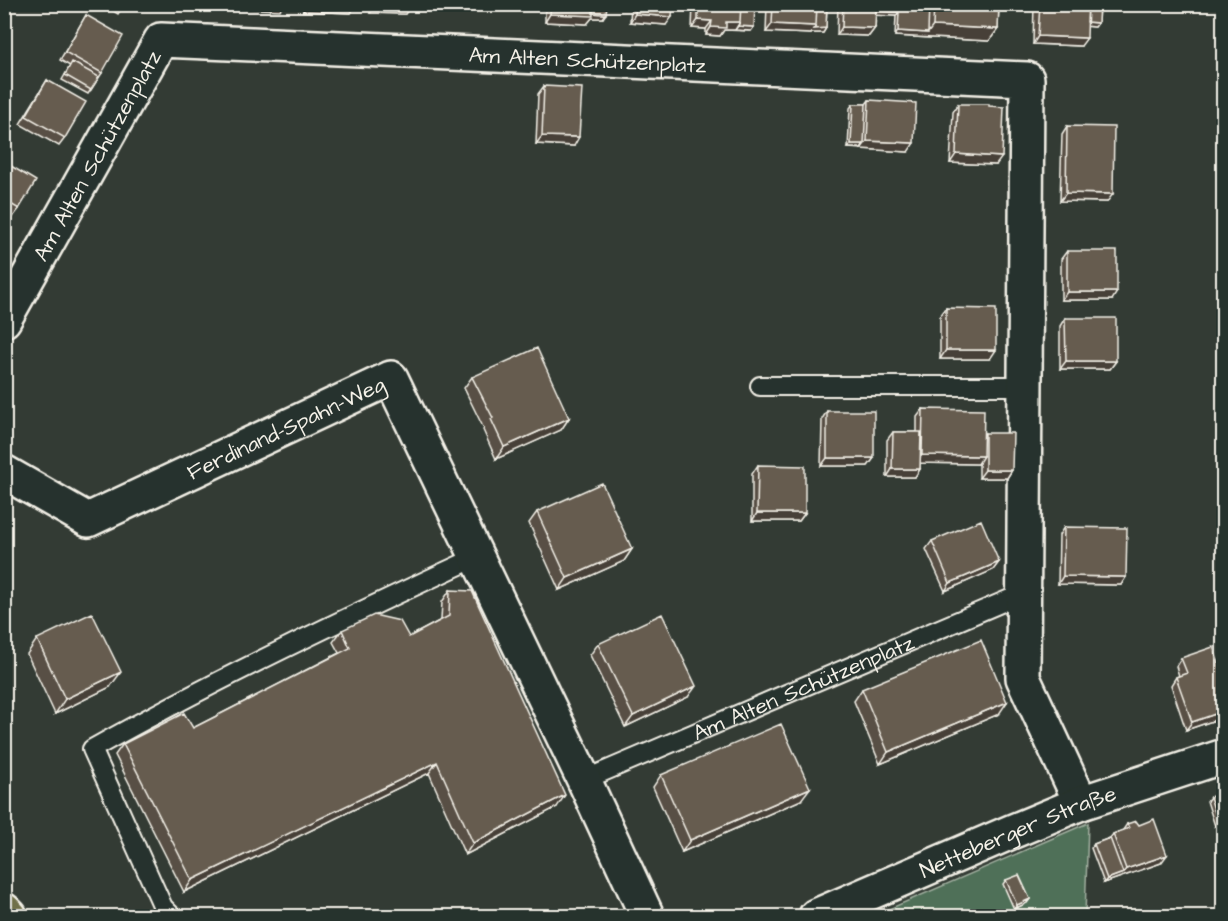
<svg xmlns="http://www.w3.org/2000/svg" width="1228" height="921" viewBox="0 0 1228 921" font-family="'Architects Daughter',sans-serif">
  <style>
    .green { fill: #4f6f59; stroke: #a2b0a0; stroke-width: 1.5 }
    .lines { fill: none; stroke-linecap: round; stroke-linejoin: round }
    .lane-casing { stroke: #f4f1e8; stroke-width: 22 }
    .street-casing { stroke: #f4f1e8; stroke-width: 38 }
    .secondary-casing { stroke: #f4f1e8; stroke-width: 38 }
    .primary-casing { stroke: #f4f1e8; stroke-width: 38 }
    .lane { stroke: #26332d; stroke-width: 18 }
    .street { stroke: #26332d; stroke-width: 33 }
    .secondary { stroke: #26332d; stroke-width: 33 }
    .primary { stroke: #70704a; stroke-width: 33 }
    .wall { fill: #584f45; stroke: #f4f1e8; stroke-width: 1.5 }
    .shaded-wall { fill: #474038; stroke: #f4f1e8; stroke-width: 1.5 }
    .building { fill: #665c50; stroke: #f4f1e8; stroke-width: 1.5 }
    .labels { text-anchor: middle; stroke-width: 6; stroke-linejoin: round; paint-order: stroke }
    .street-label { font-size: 22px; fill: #f4f1e8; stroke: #26332d }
  </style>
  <rect width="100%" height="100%" fill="#333b34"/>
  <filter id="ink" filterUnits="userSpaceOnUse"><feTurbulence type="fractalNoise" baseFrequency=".0167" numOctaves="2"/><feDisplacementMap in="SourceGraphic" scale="12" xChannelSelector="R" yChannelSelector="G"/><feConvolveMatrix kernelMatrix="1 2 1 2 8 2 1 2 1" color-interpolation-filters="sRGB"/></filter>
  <g filter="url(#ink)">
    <path class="green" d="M1088 823 1085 916H873Z"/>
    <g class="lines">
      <g class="lane-casing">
        <g id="lane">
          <path d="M760 386H1025"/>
          <path id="s1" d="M584 780 1024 593"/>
          <path d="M172 916 163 907 92 749C217 679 347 617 477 557"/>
        </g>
      </g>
      <g class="street-casing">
        <g id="street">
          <path id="s2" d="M4 320 161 40 1027 79 1023 678 1081 803"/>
          <path id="s3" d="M4 472 88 520 391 378 584 780 647 916"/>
        </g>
      </g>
      <g class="secondary-casing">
        <g id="secondary">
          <path id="s4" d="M816 916 1011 832 1081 803 1224 756"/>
        </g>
      </g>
      <g class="primary-casing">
        <path id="primary" d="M4 910 10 916"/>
      </g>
      <use href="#lane" class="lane"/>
      <use href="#street" class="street"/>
      <use href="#secondary" class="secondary"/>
      <use href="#primary" class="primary"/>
    </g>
    <path class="wall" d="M102 4H124L118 14Z
      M304 4H356L351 13 303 11Z
      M370 4H411L405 14 370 13Z
      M542 4H607L603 18H592L587 24 545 22V6H542Z
      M631 4H673L666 25 630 22Z
      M693 4H755L754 27 751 31 724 30 720 36 706 35V29L692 28Z
      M767 4H827L826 28 823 33H811V34L766 32Z
      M838 4H999L998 29 989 41 895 36 896 16 876 15 875 28 869 36 837 35Z
      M1034 4H1099L1098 23 1095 27 1087 26 1081 46 1033 44Z
      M86 15 102 73 88 94 62 80 70 66 60 60Z
      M47 80 65 138 59 146 20 124Z
      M544 86 574 146 536 144 538 94Z
      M869 100 908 152 848 148 850 108 853 104H866Z
      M958 104 996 165 950 163 953 112Z
      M1067 126 1107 202 1060 201 1062 134Z
      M4 165 19 209 13 217 4 212Z
      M1067 251 1112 300H1061V259Z
      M946 308 990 359H940V316Z
      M1065 318 1116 361 1110 369H1060V326Z
      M472 377 569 418 561 430 496 459 483 430 484 429 464 388Z
      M923 409 984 435 985 433 1012 470 1007 478H979V462L978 464 920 463V469L915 477H887V440L893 432H917V417Z
      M827 411 874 458 868 466H821L822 419Z
      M758 465 805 513 799 521H752V474Z
      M537 512 632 549 624 561 559 590 529 523Z
      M1064 527 1126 577 1121 585 1058 584 1059 535Z
      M932 541 999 562 993 570 945 591 926 549Z
      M450 590 557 807 465 855 429 773 184 892 115 755 123 744 193 728 339 653 333 642 342 630 409 637 441 620 442 602Z
      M37 639 110 687 55 714 27 654Z
      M598 644 688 697 625 727 590 655Z
      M1181 658 1224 678V717L1186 730 1171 685 1176 677 1179 676 1176 666Z
      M862 689 999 714 880 764 854 701Z
      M661 775 801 800 682 852 653 787Z
      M1224 793V823L1215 826 1207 801 1210 797Z
      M1127 824 1161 863 1104 883 1091 848 1094 844 1110 838 1113 834 1123 830Z
      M1006 880 1030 899 1027 903 1014 909 1003 884Z"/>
    <path class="shaded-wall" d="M170 4H211L209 7 169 5Z
      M236 4H284L280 10 234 8Z
      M308 4 356 5 351 13 303 11Z
      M376 5 411 6 405 14 370 13Z
      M873 11 899 12 896 16 870 15Z
      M590 13 606 14 603 18H592L587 24 545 22 550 14Z
      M635 14 672 17 666 25 630 22Z
      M698 20 712 21 706 29 692 28Z
      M726 22H740L735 30H724L720 36 706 35 711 27Z
      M1085 22 1098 23 1095 27 1082 26Z
      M772 24 816 26 826 28 823 33H811V34L766 32Z
      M738 26 754 27 751 31 735 30Z
      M933 26 998 29 989 41 895 36 898 31 928 33Z
      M842 27 875 28 869 36 837 35Z
      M1038 36 1087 38 1081 46 1033 44Z
      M542 136 579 137 574 146 536 144Z
      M867 141 914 143 908 152 861 149Z
      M851 144H864L861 148H848Z
      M956 154 1002 157 996 165 950 163Z
      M1066 193 1113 194 1107 202 1060 201Z
      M1067 292H1117L1112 300H1061Z
      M946 350H996L990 359H940Z
      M1066 361H1116L1110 369H1060Z
      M569 418 561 430 496 459 504 447Z
      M922 455 983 456 978 464 916 463Z
      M827 458H874L868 466H821Z
      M892 469H920L915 477H887Z
      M985 470H1012L1007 478H979Z
      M757 513H805L799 521H752Z
      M632 549 624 561 559 590 567 578Z
      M999 562 993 570 945 591 950 583Z
      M1063 576 1126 577 1121 585 1058 584Z
      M121 672 110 687 55 714 65 699Z
      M696 686 688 697 625 727 633 716Z
      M1007 702 999 714 880 764 888 752Z
      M1224 711V717L1186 730 1192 722Z
      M437 762 429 773 184 892 192 880Z
      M810 788 801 800 682 852 690 840Z
      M565 795 557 807 465 855 473 843Z
      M1224 820V823L1215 826 1218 822Z
      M1167 855 1161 863 1104 883 1107 879 1123 873 1126 869Z
      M1030 899 1027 903 1014 909 1017 905Z"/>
    <path class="building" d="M376 4H411V6L376 5Z
      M551 4H593V16L550 14Z
      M593 4H607L606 14 593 13Z
      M636 4H673L672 17 635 14Z
      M698 4H741L740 22H726V28L711 27 712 21 698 20Z
      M741 4H755L754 27 738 26 740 22Z
      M773 4H817L816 26 772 24Z
      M817 4H827L826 28 814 29 816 26Z
      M843 4H876L875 28 842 27Z
      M876 4H929L928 33 898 31 899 12 876 11Z
      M934 4H999L998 29 933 26Z
      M1040 4H1088L1087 38 1038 36Z
      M1088 4H1099L1098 23 1087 22Z
      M86 15 123 36 102 73 65 52Z
      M72 62 99 77 91 90 65 75Z
      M47 80 86 102 65 138 26 116Z
      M544 86 582 88 579 137 542 136Z
      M869 100 916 103 914 143 867 141Z
      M853 104H866L864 144H851Z
      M958 104H989V106L1004 107 1002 157 956 154Z
      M1067 126 1114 127 1113 194 1066 193Z
      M6 163 36 181 19 209 4 200V166Z
      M1067 251H1117V292H1067Z
      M946 308 996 309V350H946Z
      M1065 318H1116V361H1066Z
      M537 348 569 418 504 447 491 419 493 418 472 377Z
      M923 409 984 410 983 456 922 455Z
      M827 411H874V458H827Z
      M893 432H921L920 469H892Z
      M985 433H1013L1012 470H985Z
      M758 465 805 466V513H757Z
      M602 483 632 549 567 578 537 512Z
      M981 520 999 562 950 583 932 541Z
      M1064 527 1127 528 1126 577 1063 576Z
      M450 590 472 591 565 795 473 843 437 762 192 880 123 744 184 713 193 728 350 648 342 630 374 615 400 621 409 637 449 616Z
      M92 613 121 672 65 699 37 639Z
      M662 614 696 686 633 716 598 644Z
      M981 640 1007 702 888 752 862 689Z
      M1213 647 1224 678V711L1192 722 1176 677 1187 673 1181 658Z
      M781 724 810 788 690 840 661 775Z
      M1224 793V820L1218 822 1210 797Z
      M1154 819 1167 855 1126 869 1113 834 1129 828 1127 824 1136 821 1139 825Z
      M1110 838 1123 873 1107 879 1094 844Z
      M1019 875 1030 899 1017 905 1006 880Z"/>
  </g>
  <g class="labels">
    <g class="street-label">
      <text dy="8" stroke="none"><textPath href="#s2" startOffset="748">Am Alten Schützenplatz</textPath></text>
      <text dy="8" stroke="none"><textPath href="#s2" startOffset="189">Am Alten Schützenplatz</textPath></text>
      <text dy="8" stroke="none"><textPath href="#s3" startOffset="315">Ferdinand-Spahn-Weg</textPath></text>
      <text dy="8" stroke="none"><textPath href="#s1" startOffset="238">Am Alten Schützenplatz</textPath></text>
      <text dy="8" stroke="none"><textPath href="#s4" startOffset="219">Netteberger Straße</textPath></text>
    </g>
  </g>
  <rect width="1228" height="921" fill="none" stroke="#26332d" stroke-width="24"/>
  <rect x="12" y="12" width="1204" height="897" fill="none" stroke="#f4f1e8" stroke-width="2" filter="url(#ink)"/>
</svg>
